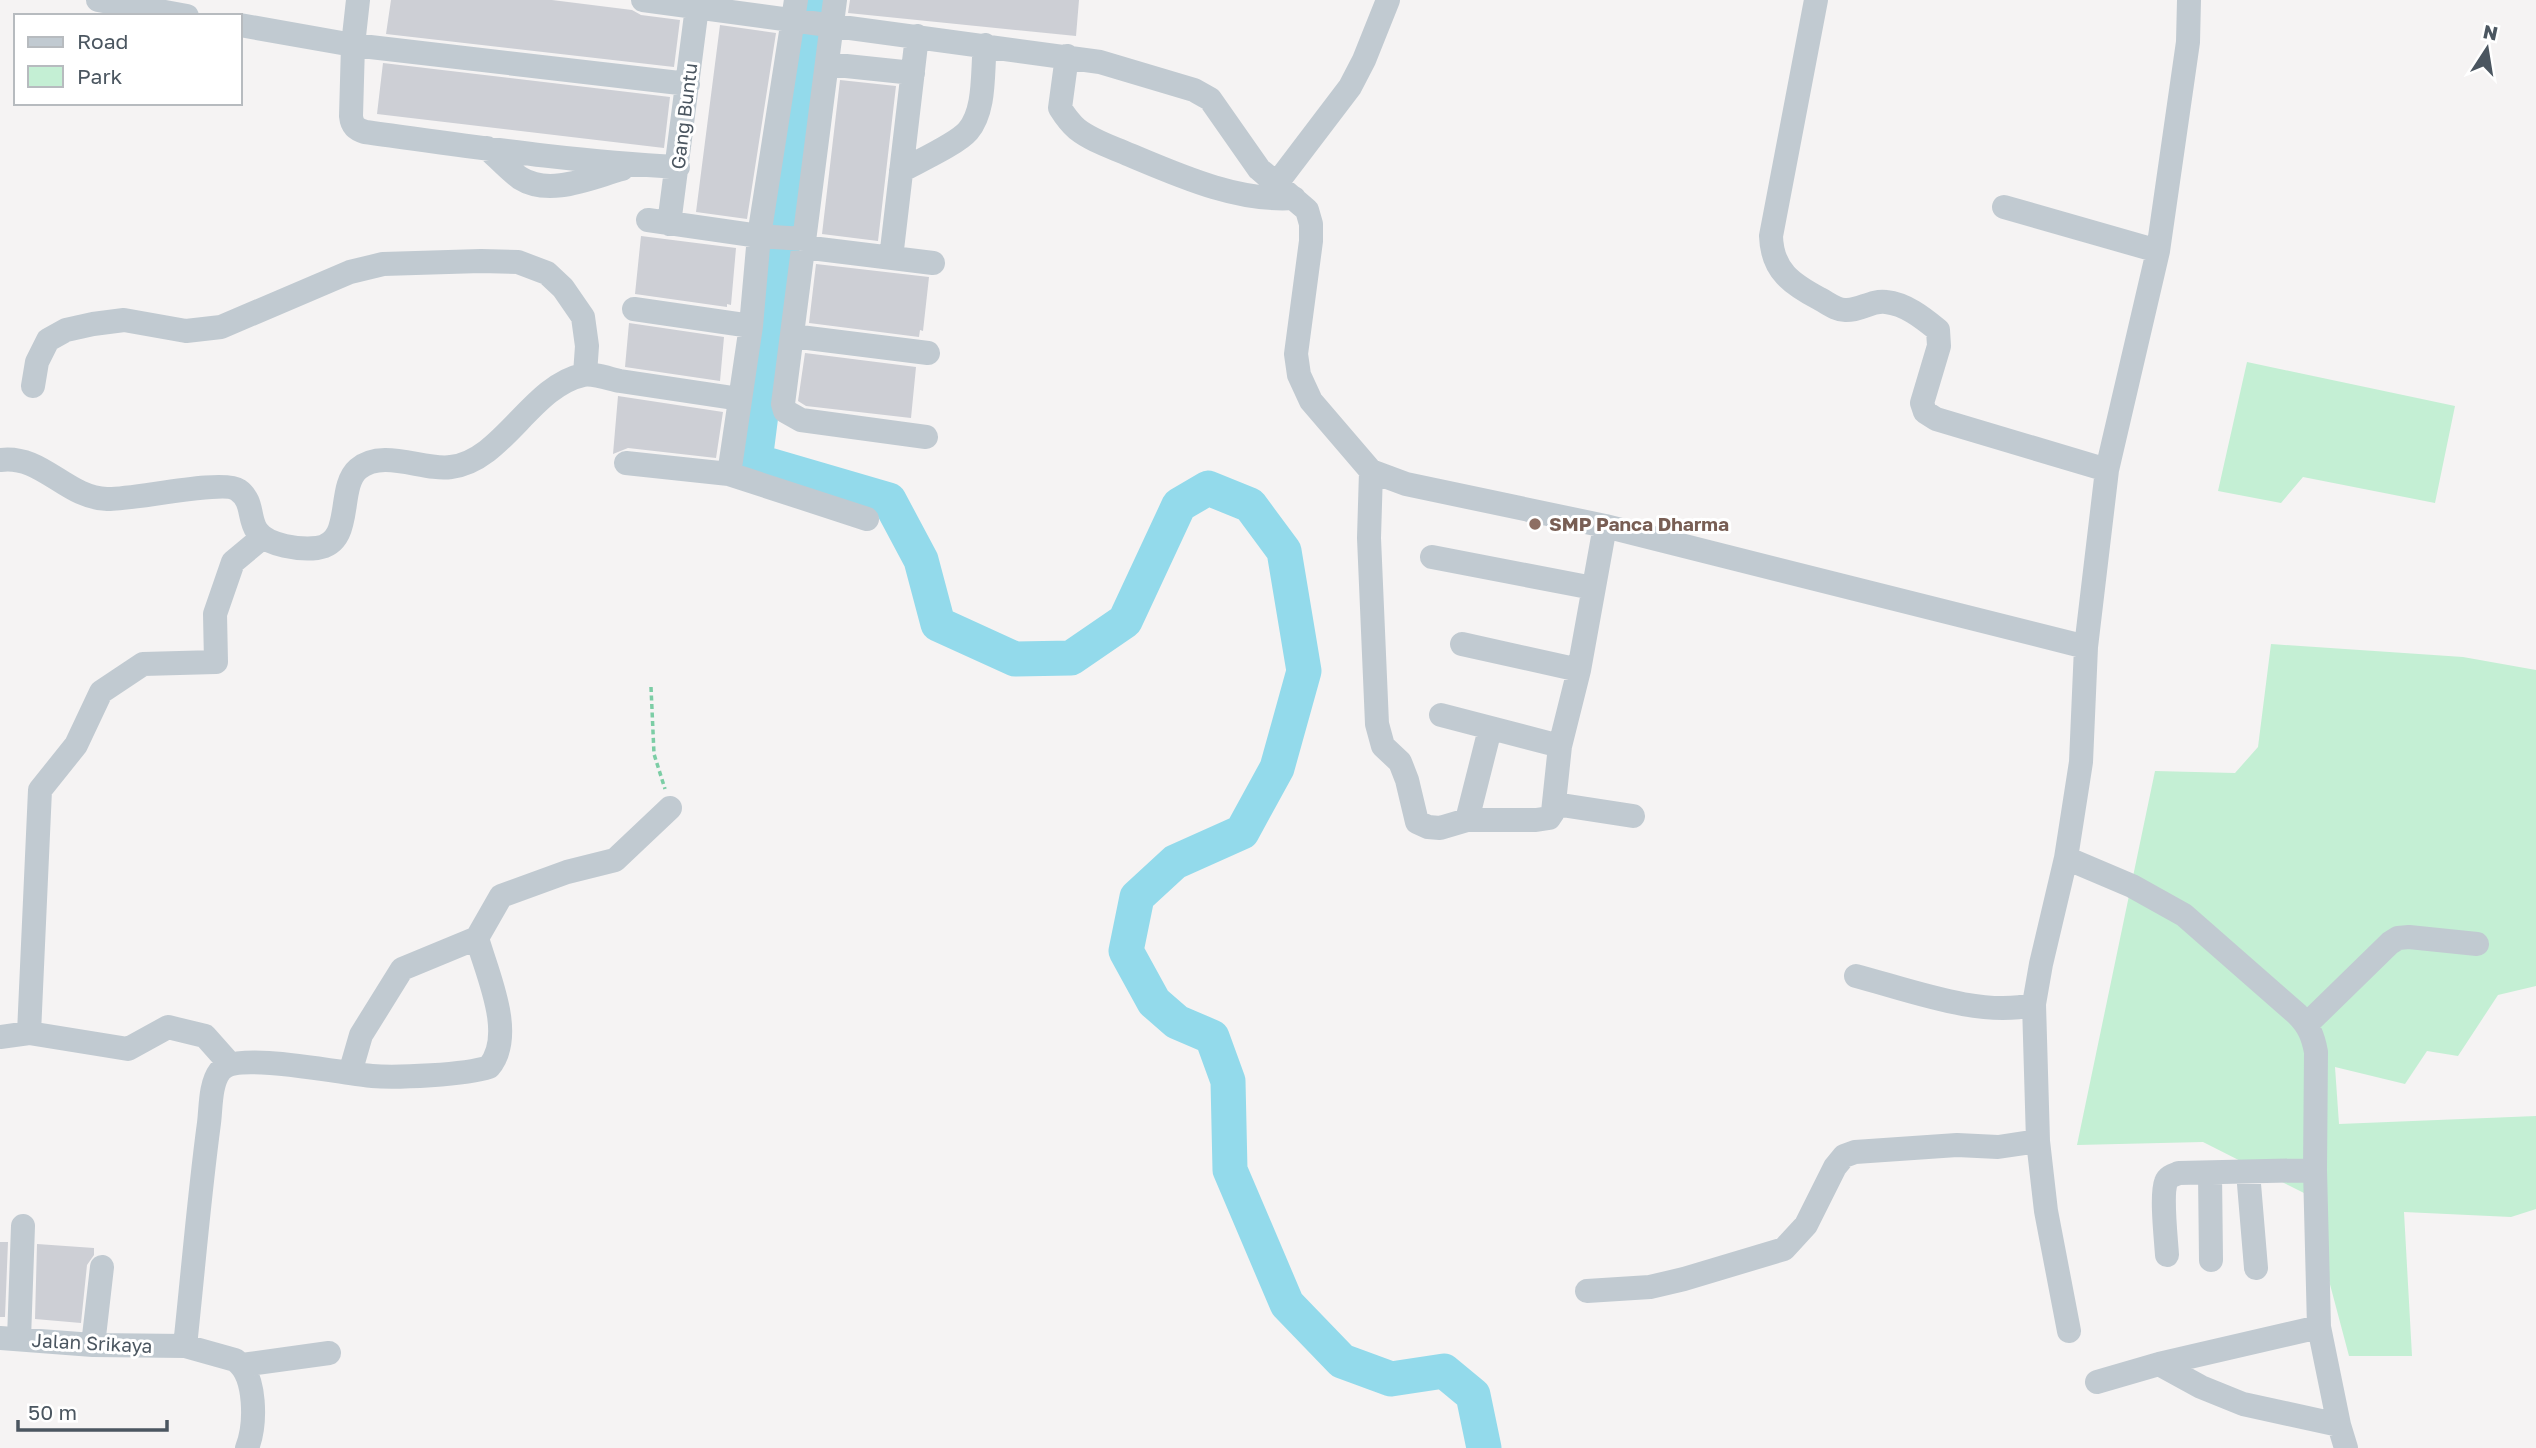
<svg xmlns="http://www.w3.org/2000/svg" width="2536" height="1448" viewBox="0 0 2536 1448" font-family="'Golos Text',sans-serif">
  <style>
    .green { fill: #c4efd4 }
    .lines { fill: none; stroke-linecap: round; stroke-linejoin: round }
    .river { stroke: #93daeb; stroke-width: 35 }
    .building { fill: #cdcfd5 }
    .path { stroke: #7ccda5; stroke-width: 3.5; stroke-dasharray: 5 3.5; stroke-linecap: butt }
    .minor { stroke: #c1cad1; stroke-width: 24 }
    .education-dot { fill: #8d6e63; stroke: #fff; stroke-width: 2.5 }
    .labels { text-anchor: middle; stroke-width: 6; stroke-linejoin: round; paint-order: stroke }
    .street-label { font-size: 19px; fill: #4b5660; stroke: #fff }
    .education-label { font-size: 19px; font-weight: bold; fill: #785e54; stroke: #fff; text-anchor: start }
  </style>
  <rect width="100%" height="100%" fill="#f5f3f3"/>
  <path class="green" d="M2247 362 2455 406 2435 503 2303 477 2281 503 2218 491Z
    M2271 644 2463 657 2536 670V986L2498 995 2458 1056 2427 1051 2405 1084 2335 1067 2339 1124 2536 1116V1209L2511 1217 2404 1212 2412 1356H2349L2306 1194 2203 1142 2077 1145 2155 771 2235 773 2258 747Z"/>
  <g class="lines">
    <path class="river" d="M814 0 755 461 889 500 921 560 938 624 1015 659 1071 658 1125 621 1179 505 1208 488 1250 505 1284 551 1304 671 1277 768 1242 832 1175 862 1137 897 1126 951 1154 1002 1177 1022 1212 1037 1228 1081 1230 1170 1287 1304 1342 1361 1391 1379 1444 1371 1473 1395 1484 1448"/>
  </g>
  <path class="building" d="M391 0H552L632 10 641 15 680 20 674 67 386 34Z
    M850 0H1079L1076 36 848 13Z
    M720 25 776 33 747 219 696 212Z
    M383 63 670 97 664 148 377 114Z
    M840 80 896 86 878 241 822 234Z
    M641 236 736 248 731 305 727 304V307L635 294Z
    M816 264 929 277 923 331 920 330 919 337 809 323Z
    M629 323 724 337 720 381 625 367Z
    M805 353 916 367 911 418 806 406 798 401Z
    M618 396 723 412 716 458 628 448 613 454Z
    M0 1242H8L5 1317H0Z
    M37 1244 94 1248V1255L87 1265 81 1323 35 1319Z"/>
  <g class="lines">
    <path class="path" d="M651 687 654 754 665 789"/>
    <path class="minor" d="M98 0 187 16
      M358 0 353 45 351 116C352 126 356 129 365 132 469 146 573 162 678 167
      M643 0 1100 62 1194 90 1210 99 1259 169 1307 210 1311 224V241L1296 354 1299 375 1311 401 1371 471 1406 484 1605 526 2086 647
      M835 0 783 404 785 411 801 420 926 437
      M1816 0 1771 236C1772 271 1792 284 1820 299 1828 303 1836 310 1845 310 1860 311 1871 300 1886 302 1906 304 1923 318 1938 330L1939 346 1922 403 1925 412 1936 419 2107 470
      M2189 0 2188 42 2158 251 2107 470 2086 647 2081 762 2066 858 2132 886 2184 915 2297 1014C2309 1026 2313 1036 2316 1052L2315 1170 2319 1327 2339 1425 2346 1448
      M240 25 353 45 688 84
      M1067 56 1060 108C1065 116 1070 123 1077 129 1092 141 1112 147 1130 155 1180 176 1238 202 1294 198
      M827 64 913 73
      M487 148C498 158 509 170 520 178 550 197 592 177 622 169
      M901 171C917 162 957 144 968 131 986 110 982 71 985 45
      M1277 183 1350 87 1364 60 1388 0
      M2004 207 2158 251
      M648 220 759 236 804 239
      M669 224 697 7
      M803 247 933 263
      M891 258 917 36
      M634 309 751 326
      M792 336 928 353
      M33 386 37 362 48 340 66 330 93 324 124 320 186 331 221 327 350 272 383 264 481 261 518 262 547 273 563 288 583 317 587 346 585 374
      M0 460C42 454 66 498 107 499 132 500 223 479 238 490 254 501 248 519 257 531 267 546 301 550 317 548 355 543 336 488 358 469 383 448 423 471 451 467 503 461 531 386 583 375 593 373 610 379 620 381 660 387 700 393 740 399
      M626 463 729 474 867 519
      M1371 471 1369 538 1377 724 1383 746 1400 762 1407 780 1417 822 1428 827 1440 828 1467 820H1536L1549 818 1553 812 1560 746 1579 670 1605 526
      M729 474 751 326 759 236 796 0
      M1432 557 1593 588
      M1462 644 1579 670
      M1441 715 1560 746
      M1555 804 1633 816
      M1467 820 1490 729
      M2066 858 2041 964 2034 1004 2038 1141 2046 1211 2069 1331
      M1856 976C1906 989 1985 1019 2034 1004
      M2307 1024 2390 943 2398 938 2409 937 2477 944
      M29 1033 40 790 76 745 101 692 143 664 216 662 215 614 233 562 263 537
      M0 1037 29 1033 128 1049 168 1027 205 1036 229 1063
      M350 1073 361 1035 402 969 477 938 501 896 567 872 615 860 670 808
      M2248 1172 2256 1268
      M2210 1173 2211 1260
      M2167 1255C2166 1239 2161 1195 2166 1182 2168 1176 2174 1175 2179 1173L2315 1170
      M1587 1291 1650 1287 1684 1279 1784 1249 1806 1225 1835 1167 1844 1156 1855 1152 1957 1145 1998 1147 2038 1141
      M0 1338 93 1345 185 1346 235 1360C257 1375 256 1425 247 1448
      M19 1339 23 1226
      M93 1345 102 1267
      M185 1346C193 1272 199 1197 209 1123 211 1107 210 1084 220 1071 236 1050 344 1074 372 1076 396 1078 466 1075 489 1067 516 1035 487 974 477 938
      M2159 1364 2201 1387 2243 1404 2339 1425
      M242 1365 329 1353
      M2097 1382 2159 1364 2319 1327"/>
  </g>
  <circle class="education-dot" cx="1535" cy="524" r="7"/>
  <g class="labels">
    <g class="street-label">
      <text transform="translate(684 116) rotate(-83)" y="7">Gang Buntu</text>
      <text transform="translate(92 1343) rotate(3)" y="7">Jalan Srikaya</text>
    </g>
    <g class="education-label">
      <text x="1549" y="531">SMP Panca Dharma</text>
    </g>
  </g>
  <rect x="14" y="14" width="228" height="91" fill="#ffffff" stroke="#b7bbbf" stroke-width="2"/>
  <rect x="28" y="37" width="35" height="10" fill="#c1cad1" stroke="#b7bbbf" stroke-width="2"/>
  <text x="77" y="49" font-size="21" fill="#4b5660">Road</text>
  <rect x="28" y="66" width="35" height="21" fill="#c4efd4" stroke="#b7bbbf" stroke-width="2"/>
  <text x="77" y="84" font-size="21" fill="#4b5660">Park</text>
  <g transform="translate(2487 49) rotate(12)" stroke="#ffffff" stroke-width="5" paint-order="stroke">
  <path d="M0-5L12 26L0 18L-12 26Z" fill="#4b5660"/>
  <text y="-10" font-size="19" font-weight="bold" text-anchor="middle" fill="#4b5660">N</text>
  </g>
  <path d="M18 1420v10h149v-10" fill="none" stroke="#4b5660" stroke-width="3.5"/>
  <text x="28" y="1420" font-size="21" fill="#4b5660" stroke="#ffffff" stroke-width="5" paint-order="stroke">50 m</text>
</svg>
